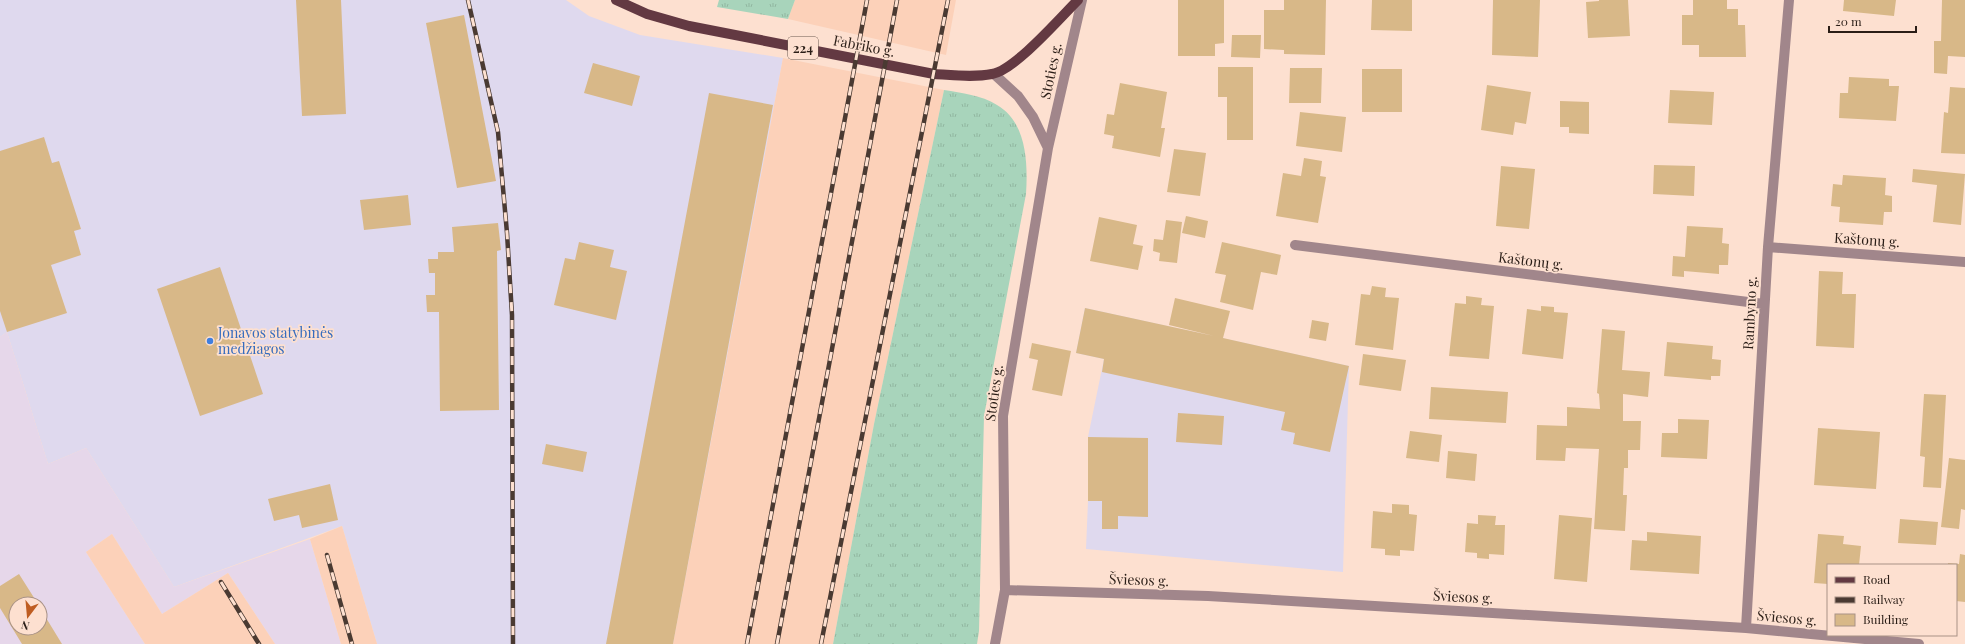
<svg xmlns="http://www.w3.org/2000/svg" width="1965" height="644" viewBox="0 0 1965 644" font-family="'Playfair Display',serif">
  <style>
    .commercial { fill: #dfd9ee }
    .industrial { fill: #e6d7ea; fill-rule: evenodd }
    .built { fill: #fcd1b9 }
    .grass { fill: url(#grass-tufts) }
    .building { fill: #d8b888 }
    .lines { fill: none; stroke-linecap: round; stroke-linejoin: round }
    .minor { stroke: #a1868b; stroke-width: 10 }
    .primary { stroke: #633942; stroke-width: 10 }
    .rail-casing { stroke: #4a3a32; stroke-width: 4.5 }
    .rail { stroke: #fde0d0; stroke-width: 3; stroke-dasharray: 9; stroke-linecap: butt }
    .shop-dot { fill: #3f7fe0; stroke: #fde0d0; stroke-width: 1.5 }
    .labels { text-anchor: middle; stroke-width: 3.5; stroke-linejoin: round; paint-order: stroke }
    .shield { fill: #fde0d0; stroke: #69584e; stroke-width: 1 }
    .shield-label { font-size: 13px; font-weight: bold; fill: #2a1d16 }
    .street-label { font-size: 14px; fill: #2a1d16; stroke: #fde0d0 }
    .shop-label { font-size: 14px; fill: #366cbe; stroke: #fde0d0; text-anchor: start }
  </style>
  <defs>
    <pattern id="grass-tufts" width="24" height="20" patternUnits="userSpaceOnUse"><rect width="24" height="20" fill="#a8d4bb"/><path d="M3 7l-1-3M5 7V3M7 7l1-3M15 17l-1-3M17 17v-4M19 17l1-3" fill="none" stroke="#91b6a0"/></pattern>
  </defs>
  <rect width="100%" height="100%" fill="#fde0d0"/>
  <path class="commercial" d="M0 0H566L589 16 640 35 783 58 673 644H377L342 526 174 587 86 448 48 464 7 332 0 337Z
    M1085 308 1349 366 1343 572 1086 549 1088 501V437L1104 359 1076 353Z"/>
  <path class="industrial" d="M7 332 48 464 86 448 174 587 310 539 341 644H275L228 573 162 614 112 534 86 552 145 644H0V337ZM16 604H40V628H16Z"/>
  <path class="built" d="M795 0H956L946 55 788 19Z
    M783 58 944 90 874 424 833 644H673Z
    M342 526 377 644H341L310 539Z
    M112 534 162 614 228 573 275 644H145L86 552Z"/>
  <path class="grass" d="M719 0H795L788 19 717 7Z
    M944 90C962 93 981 95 997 105 1027 122 1028 164 1026 194L984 416 979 631 977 644H833L874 424Z"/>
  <path class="building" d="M296 0H341L346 114 302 116Z
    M1178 0H1224V43L1215 44V56H1178Z
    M1284 0H1326L1325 55 1284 54V50L1264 49V10H1284Z
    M1372 0H1412V31L1371 30Z
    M1493 0H1540L1538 57 1492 55Z
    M1599 0H1628L1630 36 1588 38 1586 2 1599 1Z
    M1693 0H1727V9H1738V25H1745L1746 57H1699V45H1682V15H1693Z
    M1844 0H1896L1894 16 1843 11Z
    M1942 0H1965V57L1948 56 1947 74 1934 73V41H1941Z
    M464 15 496 181 457 188 426 23Z
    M1232 35H1261L1260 58 1231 57Z
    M593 63 640 76 632 106 584 93Z
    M1218 67H1253V140H1227V97H1218Z
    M1290 68H1322L1321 103H1289Z
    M1362 69H1402V112H1362Z
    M1849 77 1889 79V86H1899L1896 121 1839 118 1840 93H1848Z
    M1120 83 1167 92 1161 128H1165L1160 157 1112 148 1114 136 1104 134 1107 114 1114 115Z
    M1487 85 1531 92 1526 124 1515 122 1513 135 1481 130Z
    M1950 87 1965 88V154L1941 153 1944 112 1948 113Z
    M1670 90 1714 92 1712 125 1668 123Z
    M709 93 773 105 673 644H606Z
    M1560 101 1589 102V134L1569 133V127H1560Z
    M1300 112 1346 117 1342 152 1296 146Z
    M44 137 52 163 59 161 81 229 74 231 81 255 51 265 67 313 7 332 0 311V151Z
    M1174 149 1206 153 1200 196 1167 192Z
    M1304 158 1322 161 1320 176 1326 177 1318 223 1276 216 1283 173 1301 176Z
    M1654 165 1695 166 1694 196 1653 194Z
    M1501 166 1535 169 1529 229 1496 226Z
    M1913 169 1965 174 1961 225 1933 222 1937 185 1912 182Z
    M1843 175 1886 178 1885 195 1892 196V212H1884L1883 225 1839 222 1840 207 1831 206 1833 184 1842 185Z
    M408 195 411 225 364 230 360 200Z
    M1186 216 1208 221 1205 238 1182 233Z
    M1099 217 1137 225 1133 244 1143 246 1138 270 1090 261Z
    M1166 220 1182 222 1177 263 1159 261 1160 253 1153 251 1154 239 1163 240Z
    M498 223 501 250 497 251 499 410 440 411 439 312H427L426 295H435V273H429L428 259H438V252H454L452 227Z
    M1687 226 1723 228 1722 243 1729 244 1728 265H1719V274L1684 271V277L1672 276 1673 256 1685 257Z
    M579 242 614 250 610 267 627 271 616 320 554 305 565 258 575 260Z
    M1222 242 1281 255 1277 275 1261 272 1253 310 1220 302 1226 275 1215 273Z
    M220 267 263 394 200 416 157 289Z
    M1819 271 1843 272 1842 294H1856L1854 348 1816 346Z
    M1372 286 1386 288 1385 297 1399 298 1393 350 1355 345 1361 294 1370 295Z
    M1466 296 1482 298 1481 305 1494 306 1489 359 1449 356 1455 303 1466 304Z
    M1175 298 1230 311 1223 338 1349 366 1330 452 1293 444 1295 433 1281 430 1285 412 1102 372 1104 359 1076 353 1085 308 1214 336 1169 325Z
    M1541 306 1554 307V312L1568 313 1563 359 1522 354 1527 309 1541 311Z
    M1312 320 1329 323 1326 341 1309 338Z
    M1602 329 1625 331 1622 370 1650 372 1648 397 1623 394V421H1641L1640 450H1628V468H1624L1623 495H1627L1625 531 1594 529 1599 449 1566 448 1565 461 1536 460 1537 425 1567 426V407L1600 409 1599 394 1597 393Z
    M1667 342 1713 346 1712 359 1721 360 1720 376H1711V380L1664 376Z
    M1032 343 1071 351 1062 396 1032 390 1038 360 1029 358Z
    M1363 354 1406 360 1401 391 1359 385Z
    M1431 387 1508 392 1506 423 1429 419Z
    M1924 394 1946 395 1941 488 1923 487 1925 457 1920 456Z
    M1178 413 1224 416 1222 445 1176 442Z
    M1678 419 1709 420 1707 459 1661 457 1662 433H1678Z
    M1818 428 1880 432 1876 489 1814 485Z
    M1410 431 1442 435 1439 462 1406 458Z
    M1088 437 1148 438V517L1118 516V529H1102V501H1088Z
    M546 444 587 452 583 472 542 464Z
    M1448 451 1477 454 1475 481 1446 478Z
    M1949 458 1965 460V510L1961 509 1959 529 1941 527Z
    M330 484 338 520 302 528 299 515 274 521 268 499Z
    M1392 504 1409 505V514L1417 515 1414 551 1400 550V556L1385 555V549L1371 548 1373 511 1392 513Z
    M1478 515 1496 516 1495 525H1505L1504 555 1489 554V559L1477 558V553L1465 552 1467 523 1478 524Z
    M1559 515 1592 518 1587 582 1554 579Z
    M1900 519 1938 522 1936 545 1898 543Z
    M1647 532 1701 536 1699 574 1630 570 1632 540 1647 541Z
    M1818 534 1844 536 1843 544 1861 546 1859 565H1828V584L1814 583Z
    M1960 554 1965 555V602L1956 601V565H1948V563L1959 564Z
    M19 574 38 604H16V628H40V608L62 644H22L0 608V586Z"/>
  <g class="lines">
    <path class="minor" d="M994 74 1018 96 1033 117 1048 148 1003 416 1005 590 995 644
      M1048 148 1082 0
      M1295 245 1764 304
      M1768 247 1965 262
      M1005 590 1208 596 1746 628 1919 644
      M1746 628 1768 247 1789 0"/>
    <path class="primary" d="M616 0 647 14 689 26 934 74C953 75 973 78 992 74 1015 70 1060 18 1078 0"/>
    <g class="rail-casing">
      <path id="rail" d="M468 0 498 132 507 233 512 315 513 644
        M327 555 352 644
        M221 582 259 644
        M747 644 867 0
        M777 644 897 0
        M821 644 948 0"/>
    </g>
    <use href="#rail" class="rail"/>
  </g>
  <circle class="shop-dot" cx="210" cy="341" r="4"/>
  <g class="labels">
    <rect class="shield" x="788" y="37" width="30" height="22" rx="3"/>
    <g class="shield-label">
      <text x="803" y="53">224</text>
    </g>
    <g class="street-label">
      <text transform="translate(864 46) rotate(11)" y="5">Fabriko g.</text>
      <text transform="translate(1051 71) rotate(-78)" y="5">Stoties g.</text>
      <text transform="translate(1867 240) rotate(4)" y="5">Kaštonų g.</text>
      <text transform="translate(1531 261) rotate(7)" y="5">Kaštonų g.</text>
      <text transform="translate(1750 313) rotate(-87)" y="5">Rambyno g.</text>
      <text transform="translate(994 393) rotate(-82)" y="5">Stoties g.</text>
      <text transform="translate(1139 580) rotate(2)" y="5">Šviesos g.</text>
      <text transform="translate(1463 597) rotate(3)" y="5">Šviesos g.</text>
      <text transform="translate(1787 618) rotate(5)" y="5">Šviesos g.</text>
    </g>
    <g class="shop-label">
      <text x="218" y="338">Jonavos statybinės<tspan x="218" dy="16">medžiagos</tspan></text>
    </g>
  </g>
  <rect x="1827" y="564" width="130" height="72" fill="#fde0d0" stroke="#a99286"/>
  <rect x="1835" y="577" width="20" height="6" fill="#633942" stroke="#a99286"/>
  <text x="1863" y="584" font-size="12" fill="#2a1d16">Road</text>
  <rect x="1835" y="597" width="20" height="6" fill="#4a3a32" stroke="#a99286"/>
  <text x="1863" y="604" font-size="12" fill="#2a1d16">Railway</text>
  <rect x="1835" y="614" width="20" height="12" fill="#d8b888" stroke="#a99286"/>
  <text x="1863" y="624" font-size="12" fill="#2a1d16">Building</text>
  <g transform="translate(28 616) rotate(196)"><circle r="19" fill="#fde0d0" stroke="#a99286"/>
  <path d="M0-3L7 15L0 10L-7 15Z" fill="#bf5d21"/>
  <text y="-6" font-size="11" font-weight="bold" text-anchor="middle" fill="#2a1d16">N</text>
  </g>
  <path d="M1829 26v6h87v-6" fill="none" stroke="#2a1d16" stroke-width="2"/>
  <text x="1835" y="26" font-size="12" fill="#2a1d16" stroke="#fde0d0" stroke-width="3" paint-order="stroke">20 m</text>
</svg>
